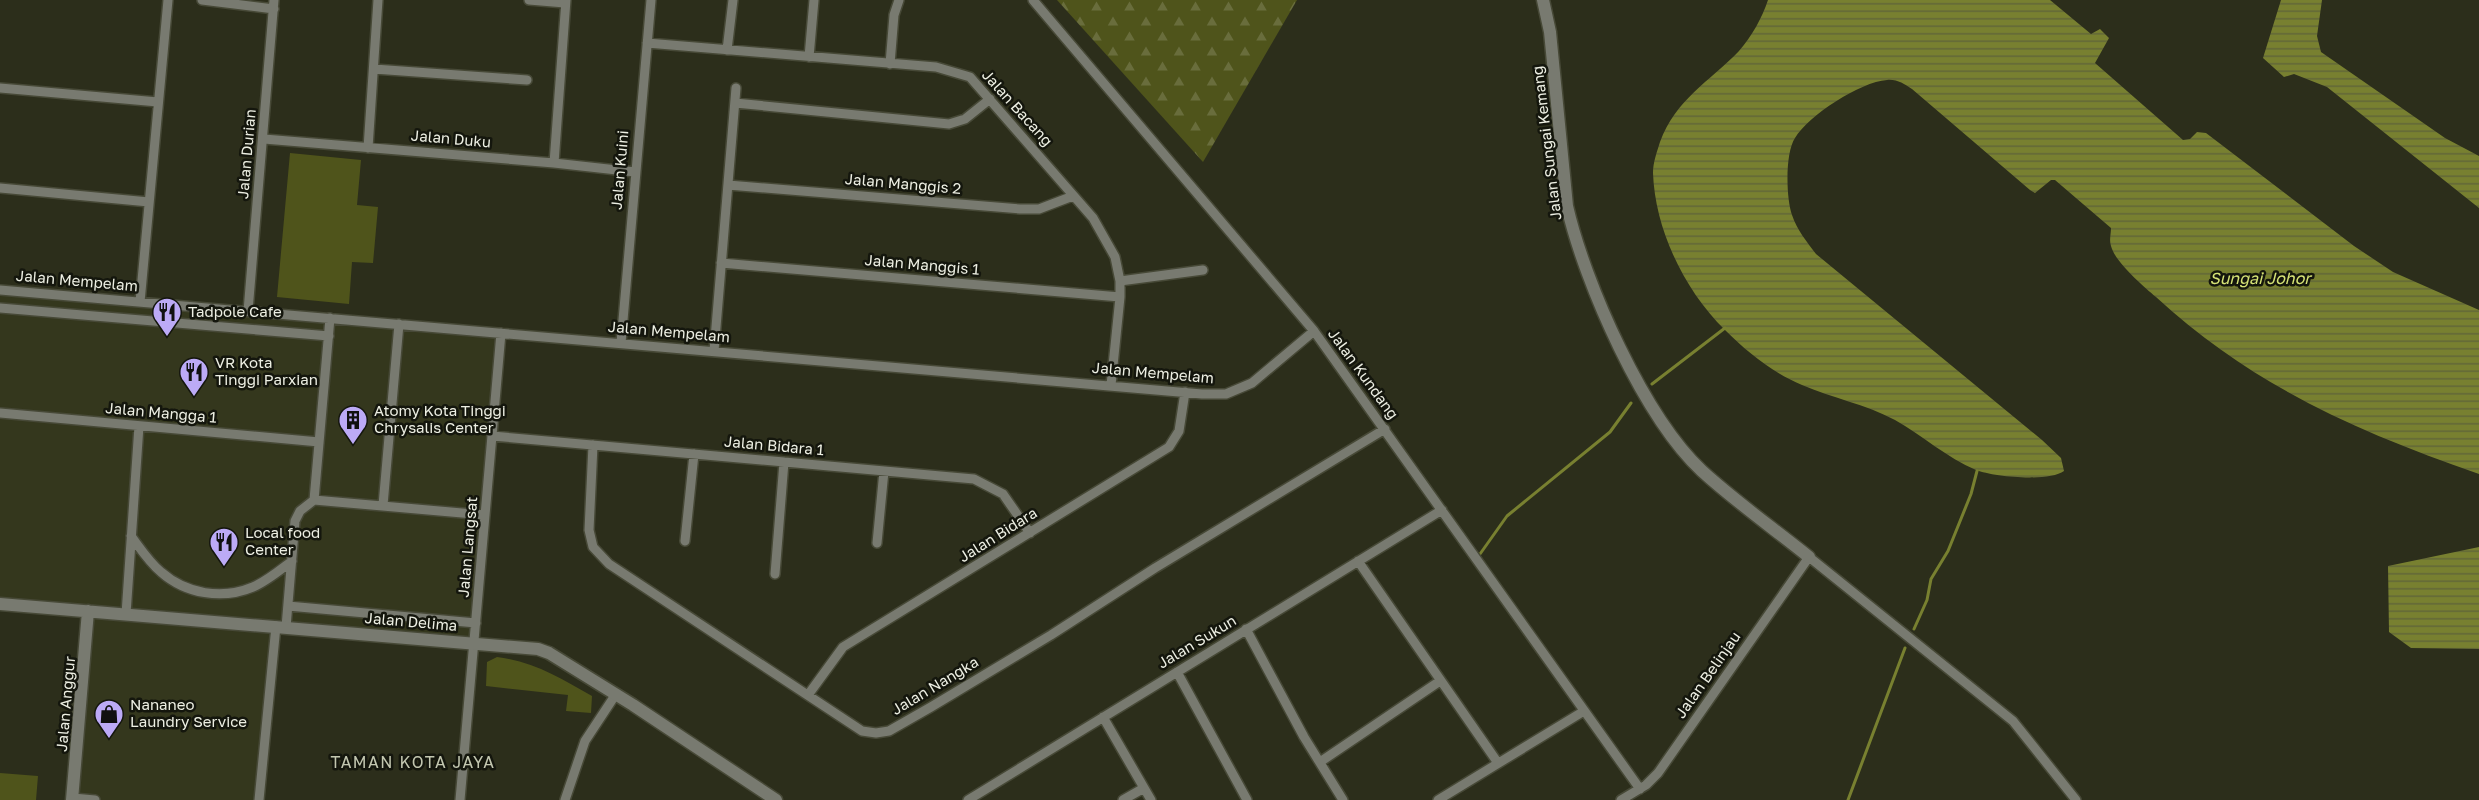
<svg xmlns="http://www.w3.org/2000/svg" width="2479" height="800" viewBox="0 0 2479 800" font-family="'Golos Text',sans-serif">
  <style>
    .built { fill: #34371d }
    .grass { fill: #4f541b }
    .forest { fill: url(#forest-firs) }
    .water { fill: url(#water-rules) }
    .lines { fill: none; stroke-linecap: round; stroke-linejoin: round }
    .stream { stroke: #788030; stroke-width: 3 }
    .minor-casing { stroke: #474937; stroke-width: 12 }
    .tertiary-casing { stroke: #474937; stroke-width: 15 }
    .minor { stroke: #787a70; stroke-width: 9 }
    .tertiary { stroke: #787a70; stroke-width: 12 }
    .labels { text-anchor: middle; stroke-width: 5; stroke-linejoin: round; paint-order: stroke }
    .street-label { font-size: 15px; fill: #edefe3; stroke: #14160d }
    .poi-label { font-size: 15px; fill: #edefe3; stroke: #14160d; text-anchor: start }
    .water-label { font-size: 16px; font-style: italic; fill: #d6e376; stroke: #14160d }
    .neighbourhood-label { font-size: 16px; letter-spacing: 1.5px; fill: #c3c7b0; stroke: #14160d }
  </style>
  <defs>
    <pattern id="forest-firs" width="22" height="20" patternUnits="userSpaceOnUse" patternTransform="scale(1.5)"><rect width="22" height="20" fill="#4f541b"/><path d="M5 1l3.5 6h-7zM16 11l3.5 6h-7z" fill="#696d3c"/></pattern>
    <pattern id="water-rules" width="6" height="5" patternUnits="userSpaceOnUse" patternTransform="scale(1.5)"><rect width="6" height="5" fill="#788030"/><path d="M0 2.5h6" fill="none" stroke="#626739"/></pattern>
  </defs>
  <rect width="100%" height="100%" fill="#2c2e1b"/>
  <path class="built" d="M0 286 505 329 477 650 279 632 263 800H67L82 616 0 609Z"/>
  <path class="grass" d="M290 153 361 160 357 205 378 207 373 263 352 262 349 304 277 297Z
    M497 657C535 662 560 678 592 696L591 713 566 711 568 695 486 686 487 662Z
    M0 773 38 776 36 800H0Z"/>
  <path class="forest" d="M1057 0H1297L1203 162Z"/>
  <path class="water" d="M1768 0H2050L2091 34 2100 29 2109 38 2095 63 2183 140 2190 139 2197 132 2206 133 2354 246 2393 272 2479 310V474C2356 431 2253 386 2156 297 2143 286 2115 262 2111 246 2109 240 2111 234 2111 228L2055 180H2051L2035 193 2030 190 1912 89C1904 84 1897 79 1887 80 1860 82 1809 115 1795 138 1785 153 1786 198 1792 215 1797 230 1807 242 1816 254L2042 440 2061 458 2064 471C2049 482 1994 477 1976 470 1947 458 1922 435 1895 420 1865 404 1832 398 1802 385 1773 373 1747 352 1725 330 1684 290 1655 229 1653 173 1653 162 1657 152 1660 142 1676 99 1709 82 1739 51 1752 36 1762 18 1768 0Z
    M2281 0H2322L2317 36 2321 52 2445 138 2479 156V208L2327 87 2294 74 2284 77 2263 58Z
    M2479 547V649L2411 648 2389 632 2388 566Z"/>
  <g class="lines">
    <path class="stream" d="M1652 384 1725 328
      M1480 554 1507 516 1610 432 1631 403
      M1914 629 1927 600 1931 579 1948 551 1971 494 1977 471
      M1848 800 1905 648"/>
    <g class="minor-casing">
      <path id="minor" d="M202 0 274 9
        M529 0 565 3
        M1033 0 1314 331 1640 789
        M647 43 936 67 970 77 1093 218 1115 257 1120 281V297L1111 385
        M727 50 733 0
        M809 57 814 0
        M890 64 894 15 899 0
        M374 69 527 80
        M0 88 158 102
        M735 103 949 124 965 119 990 99
        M264 139 554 163 635 172
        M368 148 378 0
        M554 163 566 0
        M728 185 1020 209H1039L1073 196
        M0 188 149 202
        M721 263 1120 297
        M1120 281 1203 270
        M0 290 1202 394H1226L1252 383 1314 331
        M140 302 168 0
        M0 308 329 336
        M248 311 274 0
        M621 343 651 0
        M714 351 736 88
        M0 413 319 442
        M492 436 974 479 1003 494 1030 533
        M593 445 589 530 593 547 609 564 862 731 876 733 889 731 931 707 1051 635 1155 568 1385 429
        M314 500 485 515
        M383 505 399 324
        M131 536C140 548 149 562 161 572 186 594 222 600 253 587 267 581 280 570 292 561
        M685 541 694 454
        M877 543 884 471
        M1358 561 1498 763
        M775 574 784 462
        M288 606 476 623
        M126 614 139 426
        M286 627 295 521 300 511 314 500 330 318
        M1246 629 1304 737 1343 800
        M1177 672 1247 800
        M808 695 843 647 1169 447 1179 431 1185 392
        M1103 717 1151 800
        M1320 762 1440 681
        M73 798 95 800
        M259 800 276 626
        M460 800 501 333
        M565 800 585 741 616 694
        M968 800 1442 510
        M1123 800 1144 788
        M1438 800 1584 711
        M1621 800 1646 785 1658 773 1809 557 2013 721 2076 800"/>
    </g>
    <g class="tertiary-casing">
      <path id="tertiary" d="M1543 0 1550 32 1567 206C1585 284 1644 417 1702 471 1736 502 1773 528 1809 557
        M0 604 538 649 549 653 633 705 776 800
        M72 800 88 611"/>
    </g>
    <use href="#minor" class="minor"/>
    <use href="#tertiary" class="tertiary"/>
  </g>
  <defs>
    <g id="restaurant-pin" transform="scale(1.5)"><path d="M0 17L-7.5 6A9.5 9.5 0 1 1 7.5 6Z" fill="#bcaaf6" stroke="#14160d"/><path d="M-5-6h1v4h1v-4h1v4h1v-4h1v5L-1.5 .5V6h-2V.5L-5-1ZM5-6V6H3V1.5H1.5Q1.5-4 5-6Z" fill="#111"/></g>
    <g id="building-pin" transform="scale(1.5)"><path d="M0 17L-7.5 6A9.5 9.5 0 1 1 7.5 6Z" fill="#bcaaf6" stroke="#14160d"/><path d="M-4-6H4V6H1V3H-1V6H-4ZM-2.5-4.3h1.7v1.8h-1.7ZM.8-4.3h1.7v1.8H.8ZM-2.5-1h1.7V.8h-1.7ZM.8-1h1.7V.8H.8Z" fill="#111"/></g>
    <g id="shop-pin" transform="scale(1.5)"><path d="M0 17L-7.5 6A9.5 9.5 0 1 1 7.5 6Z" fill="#bcaaf6" stroke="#14160d"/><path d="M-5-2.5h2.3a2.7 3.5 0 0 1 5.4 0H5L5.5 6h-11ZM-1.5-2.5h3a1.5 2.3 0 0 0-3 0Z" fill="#111"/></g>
  </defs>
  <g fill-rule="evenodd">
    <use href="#restaurant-pin" x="167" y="312"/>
    <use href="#restaurant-pin" x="194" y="372"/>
    <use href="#building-pin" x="353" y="420"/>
    <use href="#restaurant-pin" x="224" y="542"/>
    <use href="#shop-pin" x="109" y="714"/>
  </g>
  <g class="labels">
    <g class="street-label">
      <text transform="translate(1017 108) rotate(48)" y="5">Jalan Bacang</text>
      <text transform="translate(451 139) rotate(5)" y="5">Jalan Duku</text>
      <text transform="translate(1547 143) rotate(-97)" y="5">Jalan Sungai Kemang</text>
      <text transform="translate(247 154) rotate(-85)" y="5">Jalan Durian</text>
      <text transform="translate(620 170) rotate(-85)" y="5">Jalan Kuini</text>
      <text transform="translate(903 184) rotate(5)" y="5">Jalan Manggis 2</text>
      <text transform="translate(922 265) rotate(5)" y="5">Jalan Manggis 1</text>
      <text transform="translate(77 281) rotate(5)" y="5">Jalan Mempelam</text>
      <text transform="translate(669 332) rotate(5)" y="5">Jalan Mempelam</text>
      <text transform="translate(1153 373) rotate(5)" y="5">Jalan Mempelam</text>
      <text transform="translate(1363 374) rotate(54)" y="5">Jalan Kundang</text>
      <text transform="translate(161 413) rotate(5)" y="5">Jalan Mangga 1</text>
      <text transform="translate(774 446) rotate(5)" y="5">Jalan Bidara 1</text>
      <text transform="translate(998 535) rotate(-32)" y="5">Jalan Bidara</text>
      <text transform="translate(468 547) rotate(-85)" y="5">Jalan Langsat</text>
      <text transform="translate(411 622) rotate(5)" y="5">Jalan Delima</text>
      <text transform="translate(1197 642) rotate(-31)" y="5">Jalan Sukun</text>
      <text transform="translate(1708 675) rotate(-55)" y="5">Jalan Belinjau</text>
      <text transform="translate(935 686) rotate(-31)" y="5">Jalan Nangka</text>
      <text transform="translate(66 704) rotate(-85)" y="5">Jalan Anggur</text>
    </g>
    <g class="poi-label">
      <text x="188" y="317">Tadpole Cafe</text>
      <text x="215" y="368">VR Kota<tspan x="215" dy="17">Tinggi Parxian</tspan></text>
      <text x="374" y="416">Atomy Kota Tinggi<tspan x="374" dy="17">Chrysalis Center</tspan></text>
      <text x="245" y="538">Local food<tspan x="245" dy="17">Center</tspan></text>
      <text x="130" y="710">Nananeo<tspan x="130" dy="17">Laundry Service</tspan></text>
    </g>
    <g class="water-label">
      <text x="2260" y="284">Sungai Johor</text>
    </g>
    <g class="neighbourhood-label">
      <text x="413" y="768">TAMAN KOTA JAYA</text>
    </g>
  </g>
</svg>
